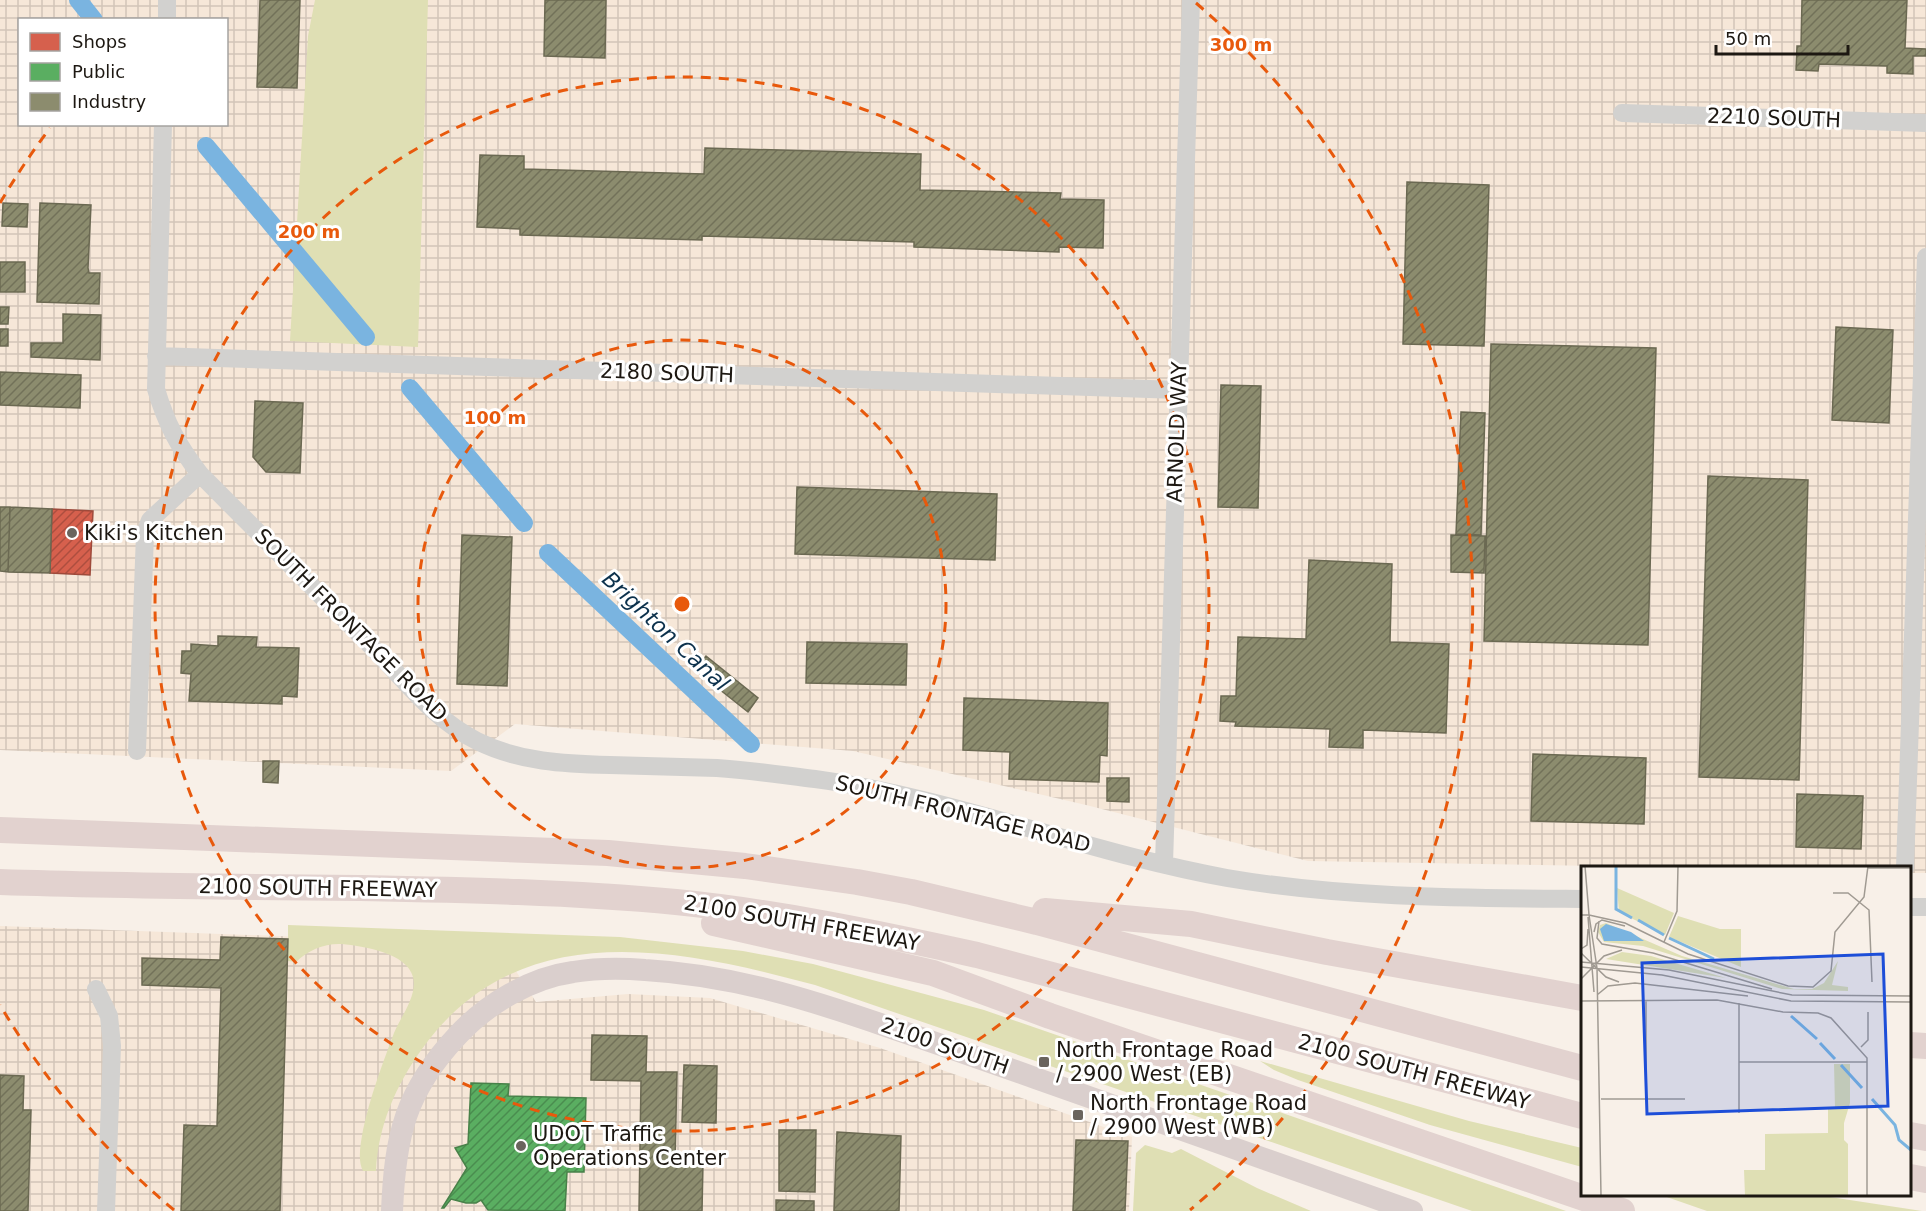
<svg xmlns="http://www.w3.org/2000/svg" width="1926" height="1211" viewBox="0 0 1926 1211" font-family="'DejaVu Sans',sans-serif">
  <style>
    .industrial { fill: url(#industrial-grid); fill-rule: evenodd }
    .grass { fill: #dfdfb4 }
    .shops { fill: url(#shops-hatch); stroke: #9e4a3b; stroke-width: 1.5 }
    .public { fill: url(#public-hatch); stroke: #488149; stroke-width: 1.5 }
    .industry { fill: url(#industry-hatch); stroke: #6b6952; stroke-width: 1.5 }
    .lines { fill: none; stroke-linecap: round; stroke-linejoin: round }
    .canal { stroke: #7ab4e0; stroke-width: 18 }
    .minor { stroke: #d2d1cf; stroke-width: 18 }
    .major { stroke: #dacfcd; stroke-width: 22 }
    .highway { stroke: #e2d2cf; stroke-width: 26 }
    .ring { fill: none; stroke: #e8590c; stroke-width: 3; stroke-dasharray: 10 8 }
    .poi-dot { fill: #6a645d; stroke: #fff; stroke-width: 2 }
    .labels { text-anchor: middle; stroke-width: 6; stroke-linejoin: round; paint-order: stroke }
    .street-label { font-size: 21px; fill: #1d1812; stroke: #fff }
    .poi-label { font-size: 21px; fill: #1d1812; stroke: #fff; text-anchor: start }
    .water-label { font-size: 22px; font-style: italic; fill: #0c314c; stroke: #fff }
    .inset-river { fill: none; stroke: #7ab4e0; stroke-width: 3 }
    .inset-road { fill: none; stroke: #a09a92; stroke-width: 1.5 }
    .view { fill: #1d4ed8; fill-opacity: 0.15; stroke: #1d4ed8; stroke-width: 3 }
    .inset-edge { fill: none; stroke: #1d1812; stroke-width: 3 }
    .centre { fill: #e8590c; stroke: #fff; stroke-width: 3 }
    .ring-label { font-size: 18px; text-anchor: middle; font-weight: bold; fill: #e8590c; stroke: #fff; stroke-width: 6; stroke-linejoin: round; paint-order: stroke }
  </style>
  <defs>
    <pattern id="industrial-grid" width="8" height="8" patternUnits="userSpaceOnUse" patternTransform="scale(1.5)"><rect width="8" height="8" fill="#f6e7d8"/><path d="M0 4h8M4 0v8" fill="none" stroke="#d2c5b8"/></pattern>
    <pattern id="shops-hatch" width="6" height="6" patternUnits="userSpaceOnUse" patternTransform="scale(1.5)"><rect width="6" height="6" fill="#d6604d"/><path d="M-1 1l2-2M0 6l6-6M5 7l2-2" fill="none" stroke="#ad4e3f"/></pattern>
    <pattern id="public-hatch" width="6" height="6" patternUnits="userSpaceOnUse" patternTransform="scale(1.5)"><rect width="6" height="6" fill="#5aae61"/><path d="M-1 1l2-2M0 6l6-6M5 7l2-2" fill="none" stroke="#4a8d4f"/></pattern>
    <pattern id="industry-hatch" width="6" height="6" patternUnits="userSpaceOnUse" patternTransform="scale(1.5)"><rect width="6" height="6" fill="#8c8c6e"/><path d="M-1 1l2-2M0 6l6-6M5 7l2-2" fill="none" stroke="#727159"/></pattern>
  </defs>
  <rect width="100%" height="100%" fill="#f8f0e8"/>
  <path class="industrial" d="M0 0H1926V873H1910V868L1655 867 1308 861 1086 805 853 751 515 724 451 771 0 750ZM20 20H226V124H20Z
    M0 926 280 936 503 951 536 1002 628 994 710 998 880 1048 1132 1137 1129 1211H0Z"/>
  <path class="grass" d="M315 0H428L418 347 290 341 308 36Z
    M288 925 620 937 743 951 813 964 984 1010 1566 1211H1472L815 985C678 948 518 914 422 1049 396 1085 378 1126 376 1171H363C357 1160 361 1142 363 1130 370 1097 382 1065 394 1033 400 1018 418 995 413 977 407 953 363 946 342 944 325 943 308 950 296 962L288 961Z
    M1260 1061 1469 1121 1582 1148V1167L1430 1125 1298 1080 1274 1070Z
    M1145 1145 1172 1153 1181 1149 1257 1188 1311 1211H1133L1136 1153Z
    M1661 1195H1817L1922 1211H1707Z"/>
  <path class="shops" d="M52 509 93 511 90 575 50 573Z"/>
  <path class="public" d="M471 1083 509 1084 508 1096 586 1098 584 1172H567L565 1211 488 1210 481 1200 476 1203H466L451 1199 444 1208H442L467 1168 455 1148 468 1144Z"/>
  <path class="industry" d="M260 0H300L297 88 257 87Z
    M545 0H606L605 58 544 56Z
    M1802 0H1907L1905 48 1926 49V56H1913V74L1887 73V66L1819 64 1818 71 1796 70 1797 46H1801Z
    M705 148 921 154 920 190 1061 193 1060 199 1104 200 1103 248 1059 247V252L914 247V242L702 236V240L520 235V229L477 227 480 155 524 156V169L704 174Z
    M1407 182 1489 185 1484 346 1403 344Z
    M3 203 28 204 27 227 2 226Z
    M40 203 91 205 88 268 89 273H100L99 304 37 302Z
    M0 262H25V292H0Z
    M0 307H9L8 324H0Z
    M63 314 101 315 100 360 31 357V343H63Z
    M1836 327 1893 330 1889 423 1832 420Z
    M0 329H8V346H0Z
    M1491 344 1656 348 1648 645 1484 641Z
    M0 372 81 375 80 408 0 405Z
    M1221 385 1261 386 1258 508 1218 507Z
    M255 401 303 403 300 473 266 472 253 457Z
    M1461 412 1485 413 1481 535 1456 534Z
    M1708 476 1808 480 1799 780 1699 777Z
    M797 487 997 494 995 560 795 554Z
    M0 507H10L8 572 0 571Z
    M10 507 52 509 50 573 8 572Z
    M462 535 512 537 507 686 457 684Z
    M1451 535 1485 536 1484 573 1451 572Z
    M1309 560 1392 564 1390 642 1449 644 1446 733 1363 730V748L1329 747 1330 729 1235 726 1236 722 1220 721 1221 696H1236L1238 637 1306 639Z
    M218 636 257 637 256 647 299 648 297 697 282 696V704L189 701 191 674 181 673 182 651H191V644L218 646Z
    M807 642 907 644 906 685 806 683Z
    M706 656 758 698 748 712 695 670Z
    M964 698 1108 703 1107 756 1100 755 1099 782 1009 779 1010 752 963 750Z
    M1533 754 1646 758 1644 824 1531 821Z
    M263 761H279L278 783 263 782Z
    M1107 778H1129V802L1107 801Z
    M1797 794 1863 796 1861 849 1796 847Z
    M221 937 288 939 280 1211H181L184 1125 217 1126 221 988 142 985V958L220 960Z
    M592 1035 647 1036 646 1072H677L675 1163H703L702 1211H639L641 1081 591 1080Z
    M684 1065 717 1066 716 1123 682 1122Z
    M0 1075 24 1076 23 1110H31L28 1211H0Z
    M779 1130H816L815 1192 779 1191Z
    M837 1132 901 1136 899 1211H834Z
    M1076 1140 1128 1141 1125 1211H1073Z
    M776 1200 814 1201V1211H776Z"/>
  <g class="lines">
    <path class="canal" d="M78 0 94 20
      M206 146 366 337
      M410 388 524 523
      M548 553 751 744"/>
    <path class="minor" d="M167 20V0
      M1622 113 1926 123
      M163 124 156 389C166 423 178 446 200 474 257 531 314 588 371 646 405 680 433 719 477 741 519 762 565 764 610 765 646 766 681 767 717 768 749 770 782 775 815 779 955 798 1088 853 1227 878 1344 898 1464 898 1582 899
      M156 356 1179 390
      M137 751 145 534 150 520 200 474
      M1164 864 1191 0
      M1905 868 1926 257
      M1910 907H1926
      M96 989 109 1016 112 1046 106 1211"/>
    <path class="major" d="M392 1211C395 1136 405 1091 458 1035 487 1004 530 978 573 972 597 968 621 968 645 970 731 975 805 998 886 1026 936 1043 985 1060 1035 1078 1161 1122 1286 1167 1412 1211"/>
    <path class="highway" d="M0 830 608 853 745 866 857 882 911 892 1037 922 1582 1068
      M0 882C120 886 240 887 360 888 465 890 571 892 676 902 777 912 877 933 977 955L1582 1116
      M1045 911 1191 924 1327 952 1582 998
      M714 923 933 973 1050 1016 1622 1211
      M1910 1045 1926 1046
      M1910 1135 1926 1138
      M1910 1177 1926 1180"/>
  </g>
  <g class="ring">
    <circle cx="682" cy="604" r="264"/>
    <circle cx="682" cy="604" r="527"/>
    <path d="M174 1210A791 791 0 0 1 0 1005M0 203A791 791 0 0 1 50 128M1196 3A791 791 0 0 1 1190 1210"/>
  </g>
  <g class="poi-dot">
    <circle cx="72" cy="533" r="6"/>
    <rect x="1038" y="1056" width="12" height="12" rx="3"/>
    <rect x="1072" y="1109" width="12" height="12" rx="3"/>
    <circle cx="521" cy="1146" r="6"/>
  </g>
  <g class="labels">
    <g class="street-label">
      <text transform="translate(1774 118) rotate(2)" y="7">2210 SOUTH</text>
      <text transform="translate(667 373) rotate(2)" y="7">2180 SOUTH</text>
      <text transform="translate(1177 432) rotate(-88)" y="7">ARNOLD WAY</text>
      <text transform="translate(351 625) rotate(45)" y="7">SOUTH FRONTAGE ROAD</text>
      <text transform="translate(963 814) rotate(14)" y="7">SOUTH FRONTAGE ROAD</text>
      <text transform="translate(318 888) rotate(1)" y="7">2100 SOUTH FREEWAY</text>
      <text transform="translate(802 923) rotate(10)" y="7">2100 SOUTH FREEWAY</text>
      <text transform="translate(945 1046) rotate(19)" y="7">2100 SOUTH</text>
      <text transform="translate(1414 1072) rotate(15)" y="7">2100 SOUTH FREEWAY</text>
    </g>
    <g class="poi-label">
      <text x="84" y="540">Kiki's Kitchen</text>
      <text x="1056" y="1057">North Frontage Road<tspan x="1056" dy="24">/ 2900 West (EB)</tspan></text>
      <text x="1090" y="1110">North Frontage Road<tspan x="1090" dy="24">/ 2900 West (WB)</tspan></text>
      <text x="533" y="1141">UDOT Traffic<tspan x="533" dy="24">Operations Center</tspan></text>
    </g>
    <g class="water-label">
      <text transform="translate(666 631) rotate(43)" y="8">Brighton Canal</text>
    </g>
  </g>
  <g transform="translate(1581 866)">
    <rect width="330" height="330" fill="#f8f0e8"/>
    <path d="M36 22 93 47 84 69 38 46ZM97 50 139 63H160V101L88 71ZM25 57 101 90 213 123H231L243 117 257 95 251 119 267 121V125L201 123 62 80 23 76 17 66 19 59ZM41 86 70 90 145 112 25 93ZM253 198H269V237L263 257V274L267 278V330H164L163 304H184V268L247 267V242H254Z" fill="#dfdfb4"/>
    <path d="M25 58 50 66 63 75H23L19 63Z" fill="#7ab4e0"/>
    <path class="inset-river" d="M35 0V43L51 52M57 54 83 69M88 72 133 93M210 150 236 173M239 177 254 193M260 199 281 222M291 233 314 259 318 274 330 284"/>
    <path class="inset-road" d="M287 2H330M252 27H267L288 44 291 116M0 49H8L4 0M8 49 44 57 107 88 207 120 232 121 250 105 254 66 283 31 287 0M8 49 16 102 20 330M7 51 13 126M18 55 16 72 21 78 72 87 191 123M13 66 15 58 21 54 44 60M83 76 96 45 97 0M0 83 6 79 7 63M0 87 25 111 38 116M0 96 88 104 211 129 330 130M0 101 81 109 210 135 330 136M0 113 23 90 41 84M16 129 27 120 54 117 167 130M0 135 136 134 202 146 237 147 250 152 286 192V330M65 135V233M158 137V247M280 181 287 174V146M158 196H286M20 233H104"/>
    <path class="view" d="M302 88 307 240 66 248 61 97Z"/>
    <rect width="330" height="330" class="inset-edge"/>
  </g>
  <circle cx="682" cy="604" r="9" class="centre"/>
  <g class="ring-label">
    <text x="1241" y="51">300 m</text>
    <text x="309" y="238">200 m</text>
    <text x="495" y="424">100 m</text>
  </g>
  <rect x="18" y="18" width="210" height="108" fill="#ffffff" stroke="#a5a3a0" stroke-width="1.5"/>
  <rect x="30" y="33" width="30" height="18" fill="#d6604d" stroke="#a5a3a0" stroke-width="1.5"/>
  <text x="72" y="48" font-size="18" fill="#1d1812">Shops</text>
  <rect x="30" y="63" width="30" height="18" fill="#5aae61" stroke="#a5a3a0" stroke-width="1.5"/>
  <text x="72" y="78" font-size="18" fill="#1d1812">Public</text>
  <rect x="30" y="93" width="30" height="18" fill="#8c8c6e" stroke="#a5a3a0" stroke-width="1.5"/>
  <text x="72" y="108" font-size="18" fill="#1d1812">Industry</text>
  <path d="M1716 45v9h132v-9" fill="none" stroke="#1d1812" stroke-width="3"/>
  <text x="1725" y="45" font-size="18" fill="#1d1812" stroke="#ffffff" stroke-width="4.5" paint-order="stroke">50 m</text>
</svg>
